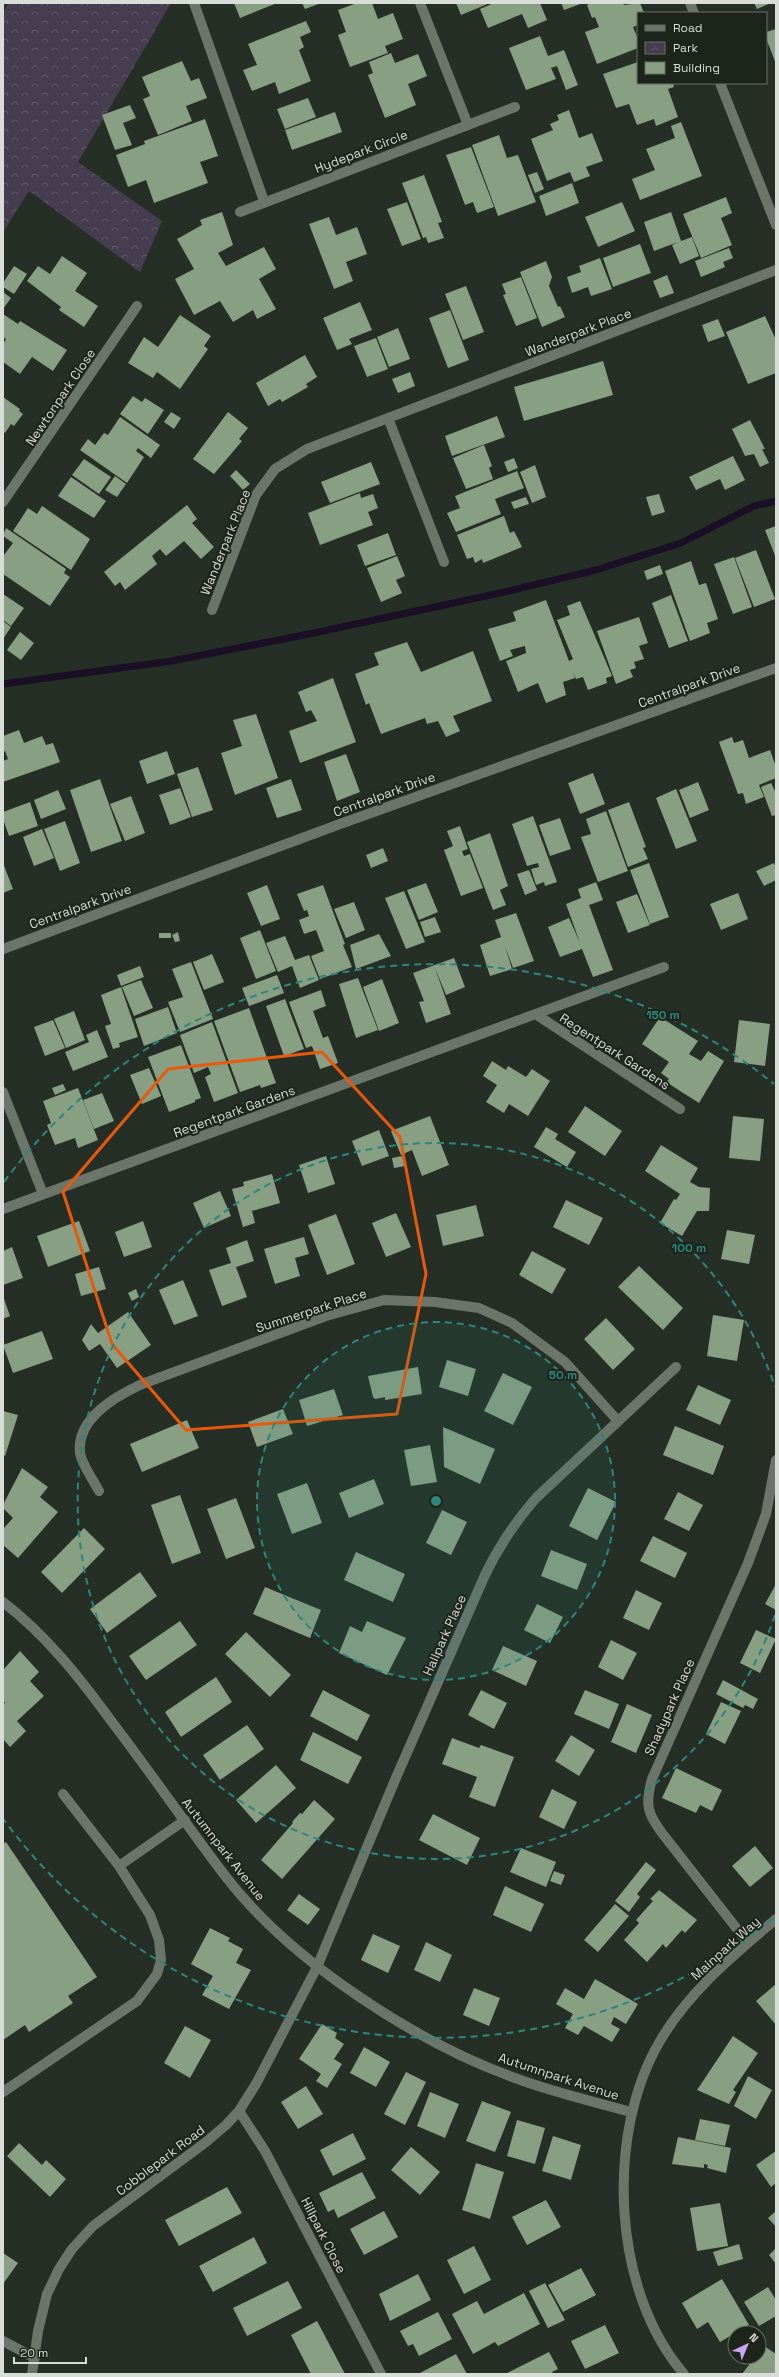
<svg xmlns="http://www.w3.org/2000/svg" width="779" height="2377" viewBox="0 0 779 2377" font-family="'Space Grotesk',sans-serif">
  <style>
    .park { fill: url(#park-crowns) }
    .lines { fill: none; stroke-linecap: round; stroke-linejoin: round }
    .stream { stroke: #1a0f25; stroke-width: 7 }
    .building { fill: #889f84 }
    .lane { stroke: #6b7569; stroke-width: 10 }
    .street { stroke: #6b7569; stroke-width: 10 }
    .secondary { stroke: #6b7569; stroke-width: 10 }
    .marked { fill: none; stroke: #e8590c; stroke-width: 3; stroke-linejoin: round }
    .ring { fill: none; stroke: #2d867e; stroke-width: 2; stroke-dasharray: 7 5 }
    .labels { text-anchor: middle; stroke-width: 4; stroke-linejoin: round; paint-order: stroke }
    .street-label { font-size: 13px; fill: #d8ded7; stroke: #1d251b }
    .centre { fill: #2d867e; stroke: #1d251b; stroke-width: 2 }
    .ring-label { font-size: 12px; text-anchor: middle; font-weight: bold; fill: #2d867e; stroke: #1d251b; stroke-width: 4; stroke-linejoin: round; paint-order: stroke }
  </style>
  <defs>
    <pattern id="park-crowns" width="20" height="18" patternUnits="userSpaceOnUse"><rect width="20" height="18" fill="#463d50"/><path d="M2 6a3 3 0 1 1 6 0M12 15a3 3 0 1 1 6 0" fill="none" stroke="#605968"/></pattern>
  </defs>
  <rect width="100%" height="100%" fill="#262f25"/>
  <path class="park" d="M9 3H171L78 162 162 221 140 272 29 191 3 232V12Z"/>
  <g class="lines">
    <path class="stream" d="M3 684 172 661 314 633 500 593 596 570 681 543 754 506 776 501"/>
  </g>
  <path class="building" d="M234 3H277L240 18Z
    M302 3H321L305 9Z
    M357 3H372L378 19 393 13 403 39 385 46 388 53 350 67 338 35 346 32 338 10Z
    M456 3H490L461 15Z
    M494 3H540L547 20 528 28 522 14 488 28 480 9Z
    M561 3H583L564 10Z
    M591 3H623L624 5 640 3 644 13H638V25L633 27 638 39V48L597 64 585 32 599 27 595 17 592 18 587 5Z
    M754 3H771L757 9Z
    M306 21 311 32 300 37 304 47 299 50 311 81 279 94 275 82 252 91 243 70 257 65 248 44Z
    M776 29V64L766 38V32Z
    M540 36 548 56 564 50 578 85 566 90 557 66 551 68 556 79 526 90 509 48Z
    M391 53 395 63 418 54 427 76 408 84 416 105 385 118 368 75 373 73 369 62Z
    M182 61 191 81 199 78 207 98 186 106 192 121 158 135 143 99 150 96 142 77Z
    M638 62V83H673L674 87 668 89 678 117 656 126 654 119 637 125 629 104 616 108 603 74Z
    M308 98 316 117 285 129 277 109Z
    M130 105 136 118 123 123 132 145 115 150 102 115Z
    M569 110 579 138 592 133 603 161 586 167 590 176 574 182 570 172 547 181 531 139 553 130 550 124 559 120 557 115Z
    M335 112 342 132 292 150 285 130Z
    M205 119 218 156 200 162 208 183 154 203 146 180 128 187 116 155 145 144 144 141Z
    M681 122 702 176 640 200 632 179 655 170 646 149 675 138 671 126Z
    M499 135 507 158 518 155 536 202 498 216 472 145Z
    M471 147 494 207 477 213 473 202 465 205 446 155Z
    M537 172 544 189 535 193 528 175Z
    M424 175 442 222 438 223 444 238 428 243 426 237 423 238 402 183Z
    M572 183 579 203 546 216 539 196Z
    M726 197 732 213 721 218 732 245 701 258 683 214Z
    M407 202 421 239 402 246 387 209Z
    M622 202 635 231 598 247 585 217Z
    M222 212 233 245 218 253 226 266 264 247 276 269 259 279 276 309 257 319 253 310 233 322 220 301 194 315 175 279 194 269 177 239 202 225 200 220Z
    M671 212 681 241 692 237 699 256 680 264 672 245 678 242 654 251 644 222Z
    M329 217 336 235 357 227 367 254 346 262 353 281 334 289 309 224Z
    M640 244 651 273 613 287 603 258Z
    M729 248 733 258 723 262 725 267 701 277 695 261Z
    M62 256 87 273 75 291 98 306 84 327 59 310 61 307 27 281 38 266 50 274Z
    M600 258 612 289 591 296 588 287 572 293 567 277 581 272 579 266Z
    M546 261 552 277 549 286 558 307 560 306 565 317 542 327 520 272Z
    M14 266 27 274 14 294 3 287V283Z
    M667 275 674 293 660 298 653 281Z
    M521 277 537 318 516 326 503 295 506 294 502 284Z
    M466 286 484 332 463 340 445 294Z
    M3 292 11 298 3 309Z
    M360 302 372 330 349 339 352 344 337 350 323 318Z
    M450 310 469 360 448 368 429 318Z
    M3 314 18 324 20 321 67 350 53 371 32 357 20 374 3 362V344L6 339 3 337Z
    M180 315 211 336 204 346 208 349 180 389 157 372 153 378 128 363 144 337 158 347Z
    M765 316 776 340V373L748 384 726 332Z
    M718 319 725 336 708 342 702 325Z
    M398 328 410 359 389 367 377 337Z
    M376 338 388 369 367 377 354 346Z
    M305 355 317 377 306 384 308 387 282 402 280 399 268 406 256 383Z
    M603 361 613 395 524 421 514 387Z
    M410 372 415 386 398 393 392 379Z
    M133 396 142 402 145 398 164 410 148 434 120 414Z
    M3 397 20 409 19 411 23 414 14 426 11 424 5 433 3 431Z
    M171 412 181 418 174 429 164 422Z
    M228 412 248 428 239 439 242 441 214 474 193 459Z
    M497 416 505 437 452 456 445 436Z
    M120 417 160 445 151 458 138 448 136 451 144 457 127 483 80 450 88 439 95 445 104 433 108 435Z
    M750 420 765 449H762L769 463 760 467 754 454 745 456 732 429Z
    M484 445 492 466 489 468 493 479 466 489 453 458Z
    M733 456 745 480 725 490 720 479 696 490 689 477Z
    M514 458 518 468 508 472 504 462Z
    M84 459 111 477 99 494 72 475Z
    M371 462 380 484 330 503 321 482Z
    M535 465 546 497 532 503 520 472Z
    M236 470 250 484 243 490 230 476Z
    M517 471 524 488 495 499 501 514 456 532 447 513 460 508 455 496Z
    M115 476 126 484 117 497 105 490Z
    M71 477 106 501 94 518 58 496Z
    M360 493 361 498 373 494 378 508 368 512 373 525 320 545 308 513Z
    M659 494 665 512 652 516 646 497Z
    M526 497 529 504 514 509 511 502Z
    M187 505 197 519 192 523 214 547 201 559 184 541 166 556 160 549 152 556 157 564 125 590 120 582 115 586 104 572Z
    M42 506 90 539 71 570 13 531 28 508 37 514Z
    M504 516 510 533 514 531 522 547 483 563 482 559 475 563 473 557 467 559 457 535Z
    M776 526V558L765 530Z
    M6 528 66 569 64 573 70 577 50 606 3 574 4 555 13 543 3 536Z
    M388 533 396 555 365 566 357 545Z
    M756 550 775 599 754 607 735 558Z
    M397 556 405 576 396 580 402 593 381 602 367 568Z
    M734 557 752 607 733 614 714 564Z
    M691 561 699 585 706 583 718 619 707 623 710 633 690 641 665 571Z
    M660 565 663 574 647 580 644 571Z
    M3 594 24 608 11 626 3 620Z
    M671 595 688 641 669 648 652 603Z
    M546 600 569 661 573 659 557 620 570 615 567 606 580 601 612 676 606 678 607 683 588 690 583 677 576 679 573 672 575 678 563 682 566 695 546 703 538 683 518 692 506 661 526 653 525 646 510 650 513 656 500 661 488 629 516 621 513 612Z
    M639 617 648 643 639 646 644 659 634 662 636 668 630 670 633 677 616 684 597 631Z
    M3 621 11 627 3 639Z
    M20 632 34 643 21 660 7 650Z
    M407 642 421 672 473 651 492 701 453 716 460 731 446 737 438 721 427 724 425 718 381 734 369 703 366 705 355 674 379 665 374 653Z
    M333 678 356 742 300 763 289 731 317 721 311 710 306 712 298 692Z
    M256 714 278 778 235 795 221 753 242 746 233 720Z
    M19 730 24 743 42 736 46 745 53 743 60 762 3 782V761L8 759 5 751 3 752V736Z
    M732 737 734 743 743 740 749 758 770 750 776 767V778L759 785 764 797 746 804 743 793 738 794 719 742Z
    M167 751 175 774 147 784 139 761Z
    M346 754 360 792 337 801 324 762Z
    M198 767 213 810 192 817 177 774Z
    M593 773 605 804 580 814 568 783Z
    M100 779 122 841 91 852 70 790Z
    M291 779 302 810 277 818 266 788Z
    M698 782 709 810 690 818 679 790Z
    M771 783 776 793V815L772 816 761 787Z
    M180 788 191 817 170 825 159 795Z
    M676 789 697 841 676 849 656 798Z
    M58 790 66 809 41 819 34 800Z
    M131 796 145 833 125 841 110 804Z
    M30 802 38 826 9 836 3 819V812Z
    M629 802 646 847 643 848 648 859 628 867 608 810Z
    M606 811 628 871 598 882 581 837 591 834 586 819Z
    M533 816 557 882 545 886 544 882 536 885 531 869 539 867 538 863 527 866 512 824Z
    M560 818 571 849 550 856 539 825Z
    M65 821 80 863 60 871 44 829Z
    M460 826 468 849 462 851 464 856 470 854 483 888 461 896 444 850 453 846 447 831Z
    M42 829 54 858 34 866 23 837Z
    M490 833 508 886 500 890 506 905 493 910 467 842Z
    M383 848 388 861 371 868 366 855Z
    M3 863 13 889 3 893Z
    M649 863 669 917 650 924 630 870Z
    M774 863 776 868V880L764 886 756 871Z
    M529 870 537 890 525 895 517 874Z
    M596 882 603 900 589 905 613 970 593 977 582 949 560 957 548 927 569 918 580 943 566 904 581 898 578 889Z
    M426 883 438 912 419 920 407 890Z
    M267 885 280 919 261 926 247 893Z
    M323 885 345 944 343 945 352 967 320 979 311 956 324 951 316 930 304 934 299 920 309 916 307 910 304 911 297 894Z
    M404 891 425 942 406 949 385 898Z
    M738 893 748 919 721 930 710 904Z
    M637 894 650 925 628 933 616 902Z
    M354 902 365 930 346 938 334 909Z
    M516 913 534 961 513 968 505 946 512 969 490 976 480 945 501 937 495 920Z
    M435 917 441 932 425 937 420 922Z
    M260 930 276 971 256 979 240 938Z
    M178 932 180 941 175 942 172 935Z
    M159 933H171V938H159Z
    M379 934 391 956 356 969 350 945Z
    M285 936 295 960 309 955 319 980 300 988 292 966 278 972 266 943Z
    M212 954 224 982 204 990 193 962Z
    M454 958 465 987 446 995 435 968 451 1014 426 1023 419 1002 424 1001 413 973Z
    M191 962 213 1019 180 1032 168 1002 183 997 172 969Z
    M140 966 144 977 121 986 117 975Z
    M277 975 284 993 249 1006 242 988Z
    M358 978 378 1030 356 1038 339 984Z
    M382 979 399 1023 379 1031 363 987Z
    M141 980 153 1008 134 1016 122 987Z
    M121 987 138 1037 119 1043 120 1047 113 1049 105 1026 111 1024 101 995Z
    M321 990 326 1006 313 1011 323 1038 328 1036 338 1063 320 1069 312 1046 306 1048 289 1002Z
    M285 999 304 1049 284 1056 266 1006Z
    M168 1007 177 1033 144 1046 135 1019Z
    M249 1008 276 1083 261 1088 260 1085 240 1092 214 1021Z
    M74 1011 85 1040 66 1048 54 1019Z
    M660 1017 698 1041 689 1054 701 1061 708 1051 724 1061 699 1103 666 1082 669 1079 661 1073 669 1062 642 1044Z
    M53 1020 65 1048 45 1056 34 1027Z
    M739 1020 770 1024 765 1066 734 1062Z
    M212 1022 238 1093 214 1102 205 1077 211 1074 208 1067 194 1073 180 1035Z
    M97 1030 108 1057 73 1071 65 1052 89 1042 86 1035Z
    M181 1045 201 1098 195 1100V1102L169 1112 148 1057Z
    M492 1061 506 1070 508 1066 526 1077 532 1069 550 1081 528 1116 509 1104 504 1113 486 1102 497 1085 483 1076Z
    M149 1068 161 1096 142 1104 130 1075Z
    M63 1084 66 1090 55 1095 52 1088Z
    M78 1088 98 1140 78 1148 75 1138 55 1145 47 1125 51 1123 43 1101Z
    M102 1093 114 1121 94 1129 83 1100Z
    M585 1106 622 1131 605 1156 568 1132Z
    M430 1116 449 1165 422 1176 412 1150 401 1155 391 1131Z
    M733 1116 764 1119 760 1161 729 1158Z
    M546 1127 558 1134 555 1139 576 1152 567 1167 534 1147Z
    M379 1130 389 1156 362 1166 352 1141Z
    M661 1145 698 1168 690 1182 699 1187 710 1188 709 1211H697L682 1236 660 1223 674 1199 676 1200 680 1194 645 1171Z
    M326 1156 335 1184 308 1193 299 1165Z
    M402 1156 405 1166 394 1168 392 1158Z
    M272 1174 280 1203 252 1211 255 1223 243 1227 232 1189 244 1186 243 1182Z
    M220 1191 231 1216 204 1228 193 1203Z
    M566 1200 603 1218 589 1245 553 1227Z
    M476 1205 484 1236 443 1246 436 1215Z
    M396 1213 411 1247 386 1257 372 1223Z
    M336 1214 355 1264 327 1275 308 1225Z
    M79 1221 90 1251 48 1267 37 1236Z
    M143 1221 152 1247 124 1257 115 1232Z
    M727 1230 755 1235 749 1264 721 1259Z
    M304 1237 309 1254 295 1258 300 1276 275 1284 264 1249Z
    M247 1240 254 1261 236 1267 247 1297 222 1306 209 1270 231 1263 226 1248Z
    M12 1247 23 1278 3 1285V1251Z
    M532 1251 566 1269 552 1294 519 1275Z
    M639 1266 683 1308 663 1330 618 1287Z
    M99 1267 106 1289 81 1296 75 1274Z
    M183 1280 198 1316 174 1325 159 1290Z
    M136 1289 139 1297 132 1301 128 1293Z
    M3 1296 10 1316 3 1319Z
    M128 1312 151 1345 117 1368 100 1344 89 1351 82 1340 91 1324 98 1333Z
    M713 1315 744 1320 737 1361 707 1356Z
    M606 1318 635 1349 613 1370 584 1339Z
    M42 1331 53 1359 13 1373 3 1345Z
    M447 1360 476 1369 468 1396 439 1387Z
    M418 1367 422 1394 385 1400V1397L375 1399 373 1397 368 1376Z
    M503 1373 532 1387 513 1425 484 1411Z
    M698 1385 731 1400 720 1425 686 1410Z
    M334 1389 343 1415 307 1426 299 1400Z
    M283 1409 293 1434 257 1447 248 1422Z
    M3 1411 18 1415 5 1456 3 1455Z
    M187 1420 199 1448 142 1472 130 1444Z
    M675 1426 724 1446 713 1475 663 1455Z
    M443 1427 495 1449 480 1484 444 1467Z
    M430 1445 437 1482 411 1486 404 1450Z
    M22 1468 48 1487 40 1497 58 1512 18 1558 3 1545V1529L13 1518 3 1508V1505Z
    M374 1479 384 1504 349 1518 339 1493Z
    M307 1483 322 1523 292 1534 277 1494Z
    M588 1488 616 1502 597 1540 569 1526Z
    M678 1492 703 1505 689 1531 664 1519Z
    M180 1495 201 1553 172 1564 151 1505Z
    M236 1498 255 1548 226 1559 207 1509Z
    M442 1510 467 1522 451 1555 426 1543Z
    M84 1528 105 1549 62 1593 41 1572Z
    M653 1536 687 1553 675 1578 640 1561Z
    M551 1550 587 1564 577 1590 541 1576Z
    M356 1552 405 1574 393 1602 344 1580Z
    M140 1572 157 1596 107 1633 90 1609Z
    M776 1584V1610L765 1604Z
    M265 1587 321 1610 310 1638 253 1614Z
    M636 1590 662 1603 649 1630 623 1618Z
    M537 1604 563 1617 550 1643 524 1630Z
    M180 1621 197 1645 146 1680 129 1656Z
    M367 1621 406 1638 387 1675 339 1653 350 1626 362 1632Z
    M756 1630 776 1639 760 1673 740 1663Z
    M246 1632 291 1675 270 1697 225 1654Z
    M611 1640 637 1653 623 1680 598 1667Z
    M503 1646 537 1661 526 1686 492 1670Z
    M20 1651 39 1672 30 1681 44 1696 17 1721 26 1731 10 1747 3 1739V1705L5 1703 3 1700V1670Z
    M216 1677 232 1702 181 1737 165 1712Z
    M723 1680 758 1699 753 1709 745 1705 743 1708 716 1694Z
    M323 1690 370 1715 357 1741 310 1716Z
    M481 1690 507 1703 494 1729 468 1715Z
    M585 1690 619 1704 609 1729 574 1714Z
    M721 1702 741 1711 725 1744 706 1734Z
    M627 1704 652 1715 636 1753 611 1742Z
    M247 1725 264 1749 220 1780 203 1755Z
    M313 1732 362 1757 348 1784 300 1760Z
    M571 1735 595 1750 579 1776 555 1761Z
    M452 1738 479 1748 481 1745 514 1757 495 1807 469 1797 477 1777 442 1764Z
    M276 1765 296 1788 256 1823 236 1800Z
    M676 1768 722 1790 712 1811 700 1805 696 1813 662 1798Z
    M552 1789 577 1802 564 1829 539 1817Z
    M314 1800 335 1819 282 1879 261 1860 293 1823 292 1822 300 1813 302 1814Z
    M433 1814 480 1838 467 1865 419 1840Z
    M6 1842 97 1977 68 1996 73 2003 29 2032 25 2025 3 2040V1844Z
    M755 1846 773 1868 750 1887 732 1866Z
    M521 1848 556 1862 546 1887 510 1872Z
    M646 1862 656 1870 637 1894 640 1897 629 1912 615 1901Z
    M554 1871 565 1875 561 1885 550 1881Z
    M505 1886 544 1904 531 1932 493 1915Z
    M659 1890 697 1920 685 1933 682 1930 666 1948 663 1944 647 1962 624 1940 639 1923 636 1920 653 1901 650 1899Z
    M299 1894 320 1909 308 1925 287 1910Z
    M615 1904 629 1916 598 1952 584 1940Z
    M210 1928 230 1938 228 1941 243 1949 236 1963 251 1970 229 2009 202 1995 213 1976 191 1964Z
    M373 1934 400 1946 388 1973 361 1960Z
    M426 1942 452 1955 440 1982 414 1970Z
    M595 1979 638 2004 626 2024 614 2017 611 2024 620 2029 612 2042 584 2026 578 2035 565 2028 573 2014 556 2004 565 1988 584 1999Z
    M776 1984V2025L756 2001Z
    M474 1988 500 1998 489 2026 463 2015Z
    M322 2024 337 2033 335 2038 344 2044 334 2059 342 2064 327 2088 316 2081 321 2074 299 2059Z
    M185 2026 211 2040 190 2078 164 2063Z
    M733 2036 758 2053 733 2090 736 2092 729 2104 697 2090Z
    M364 2047 390 2062 376 2087 350 2073Z
    M406 2072 426 2082 405 2125 384 2114Z
    M748 2076 772 2090 756 2119 734 2106Z
    M306 2086 323 2114 298 2129 281 2102Z
    M430 2092 459 2104 445 2138 417 2126Z
    M482 2101 511 2112 495 2152 466 2141Z
    M700 2119 730 2125 725 2146 695 2140Z
    M517 2120 545 2128 535 2164 507 2156Z
    M353 2133 366 2159 333 2176 320 2150Z
    M553 2136 581 2145 571 2180 542 2171Z
    M678 2137 731 2148 726 2173 707 2168 708 2165 704 2164V2168L672 2164Z
    M19 2143 42 2165 46 2160 66 2179 50 2197 7 2156Z
    M411 2147 440 2172 420 2195 391 2170Z
    M776 2151V2183L771 2187 756 2165Z
    M476 2163 504 2172 490 2219 462 2210Z
    M362 2172 376 2198 338 2218 334 2209 328 2212 319 2193Z
    M227 2187 242 2213 179 2246 165 2220Z
    M546 2200 561 2227 527 2245 512 2217Z
    M720 2203 728 2246 697 2251 690 2208Z
    M384 2211 398 2237 364 2255 350 2229Z
    M776 2211V2227L768 2218Z
    M254 2237 267 2263 213 2292 199 2266Z
    M739 2244 743 2259 718 2266 713 2252Z
    M474 2246 491 2280 464 2294 447 2260Z
    M776 2248V2264L769 2255Z
    M3 2253 18 2263 3 2284Z
    M581 2268 596 2295 563 2312 548 2285Z
    M418 2274 431 2300 390 2321 379 2294Z
    M722 2279 749 2325 720 2342 708 2322 697 2329 682 2303Z
    M288 2281 302 2308 247 2336 233 2308Z
    M545 2283 565 2320 548 2328 529 2291Z
    M768 2287 776 2300V2316L759 2326 744 2302Z
    M524 2293 540 2324 498 2346 495 2342 473 2354 452 2314 477 2301 484 2314Z
    M438 2312 452 2339 419 2356 413 2344 408 2346 400 2331Z
    M317 2321 345 2374H311L291 2335Z
    M605 2325 619 2353 585 2369 571 2341Z
    M764 2346 776 2354V2374H742L755 2357H759V2352Z
    M549 2352 558 2369 552 2372 553 2374H505Z
    M456 2354 467 2374H418Z"/>
  <g class="lines">
    <path class="lane" d="M63 1794 119 1866
      M3 2092 137 2001 157 1974 161 1960 159 1940 150 1915 119 1866 185 1820
      M3 2341 35 2358"/>
    <path class="street" d="M194 3 264 201
      M420 3 468 125
      M240 212 515 107
      M388 418 444 562
      M3 502 137 306
      M212 610 256 495 275 469 307 449 776 270
      M3 949 340 824 776 668
      M537 1015 680 1109
      M3 1092 43 1194
      M3 1209 664 967
      M99 1491C94 1481 82 1465 80 1453 76 1418 116 1396 142 1384L326 1316 384 1300 435 1302 479 1308 512 1323 565 1362 618 1421
      M3 1602C46 1635 80 1678 112 1722 151 1773 187 1826 226 1877 291 1961 415 2042 515 2078 552 2092 592 2101 631 2112
      M748 1943 662 1833C647 1813 645 1804 652 1779L748 1563 766 1514 776 1460
      M239 2111 265 2151 381 2374
      M32 2374 38 2331 47 2294 59 2269 72 2249 93 2226 206 2142 226 2125 239 2111 256 2084 317 1967 395 1780 485 1575C499 1546 515 1522 536 1498L676 1367
      M684 2374C612 2291 605 2134 660 2041 689 1991 733 1956 776 1919"/>
    <path class="secondary" d="M690 3 694 13
      M720 83 776 225"/>
  </g>
  <path class="marked" d="M322 1052 400 1137 426 1274 397 1414 186 1430 112 1344 63 1192 168 1069Z"/>
  <circle cx="436" cy="1501" r="179" fill="#2d867e" fill-opacity=".12"/>
  <g class="ring">
    <circle cx="436" cy="1501" r="179"/>
    <path d="M775 1615A358 358 0 1 1 775 1387"/>
    <path d="M774 1918A537 537 0 0 1 4 1820M4 1182A537 537 0 0 1 774 1084"/>
  </g>
  <g class="labels">
    <g class="street-label">
      <text transform="translate(361 151) rotate(-21)" y="5">Hydepark Circle</text>
      <text transform="translate(578 332) rotate(-21)" y="5">Wanderpark Place</text>
      <text transform="translate(60 397) rotate(-56)" y="5">Newtonpark Close</text>
      <text transform="translate(225 542) rotate(-68)" y="5">Wanderpark Place</text>
      <text transform="translate(689 685) rotate(-20)" y="5">Centralpark Drive</text>
      <text transform="translate(384 794) rotate(-20)" y="5">Centralpark Drive</text>
      <text transform="translate(80 906) rotate(-20)" y="5">Centralpark Drive</text>
      <text transform="translate(615 1051) rotate(33)" y="5">Regentpark Gardens</text>
      <text transform="translate(234 1111) rotate(-20)" y="5">Regentpark Gardens</text>
      <text transform="translate(311 1310) rotate(-18)" y="5">Summerpark Place</text>
      <text transform="translate(444 1635) rotate(-66)" y="5">Hallpark Place</text>
      <text transform="translate(669 1707) rotate(-66)" y="5">Shadypark Place</text>
      <text transform="translate(224 1849) rotate(52)" y="5">Autumnpark Avenue</text>
      <text transform="translate(725 1948) rotate(-42)" y="5">Mainpark Way</text>
      <text transform="translate(559 2076) rotate(18)" y="5">Autumnpark Avenue</text>
      <text transform="translate(160 2160) rotate(-37)" y="5">Cobblepark Road</text>
      <text transform="translate(324 2235) rotate(63)" y="5">Hillpark Close</text>
    </g>
  </g>
  <circle cx="436" cy="1501" r="6" class="centre"/>
  <g class="ring-label">
    <text x="663" y="1019">150 m</text>
    <text x="689" y="1252">100 m</text>
    <text x="563" y="1379">50 m</text>
  </g>
  <rect width="779" height="2377" fill="none" stroke="#d8ded7" stroke-width="8"/>
  <rect x="637" y="12" width="130" height="72" fill="#1d251b" stroke="#686f66"/>
  <rect x="645" y="25" width="20" height="6" fill="#6b7569" stroke="#686f66"/>
  <text x="673" y="32" font-size="12" fill="#d8ded7">Road</text>
  <rect x="645" y="42" width="20" height="12" fill="url(#park-crowns)" stroke="#686f66"/>
  <text x="673" y="52" font-size="12" fill="#d8ded7">Park</text>
  <rect x="645" y="62" width="20" height="12" fill="#889f84" stroke="#686f66"/>
  <text x="673" y="72" font-size="12" fill="#d8ded7">Building</text>
  <g transform="translate(747 2345) rotate(44)"><circle r="19" fill="#1d251b" stroke="#686f66"/>
  <path d="M0-3L7 15L0 10L-7 15Z" fill="#c9a5ee"/>
  <text y="-6" font-size="11" font-weight="bold" text-anchor="middle" fill="#d8ded7">N</text>
  </g>
  <path d="M14 2357v6h72v-6" fill="none" stroke="#d8ded7" stroke-width="2"/>
  <text x="20" y="2357" font-size="12" fill="#d8ded7" stroke="#1d251b" stroke-width="3" paint-order="stroke">20 m</text>
</svg>
